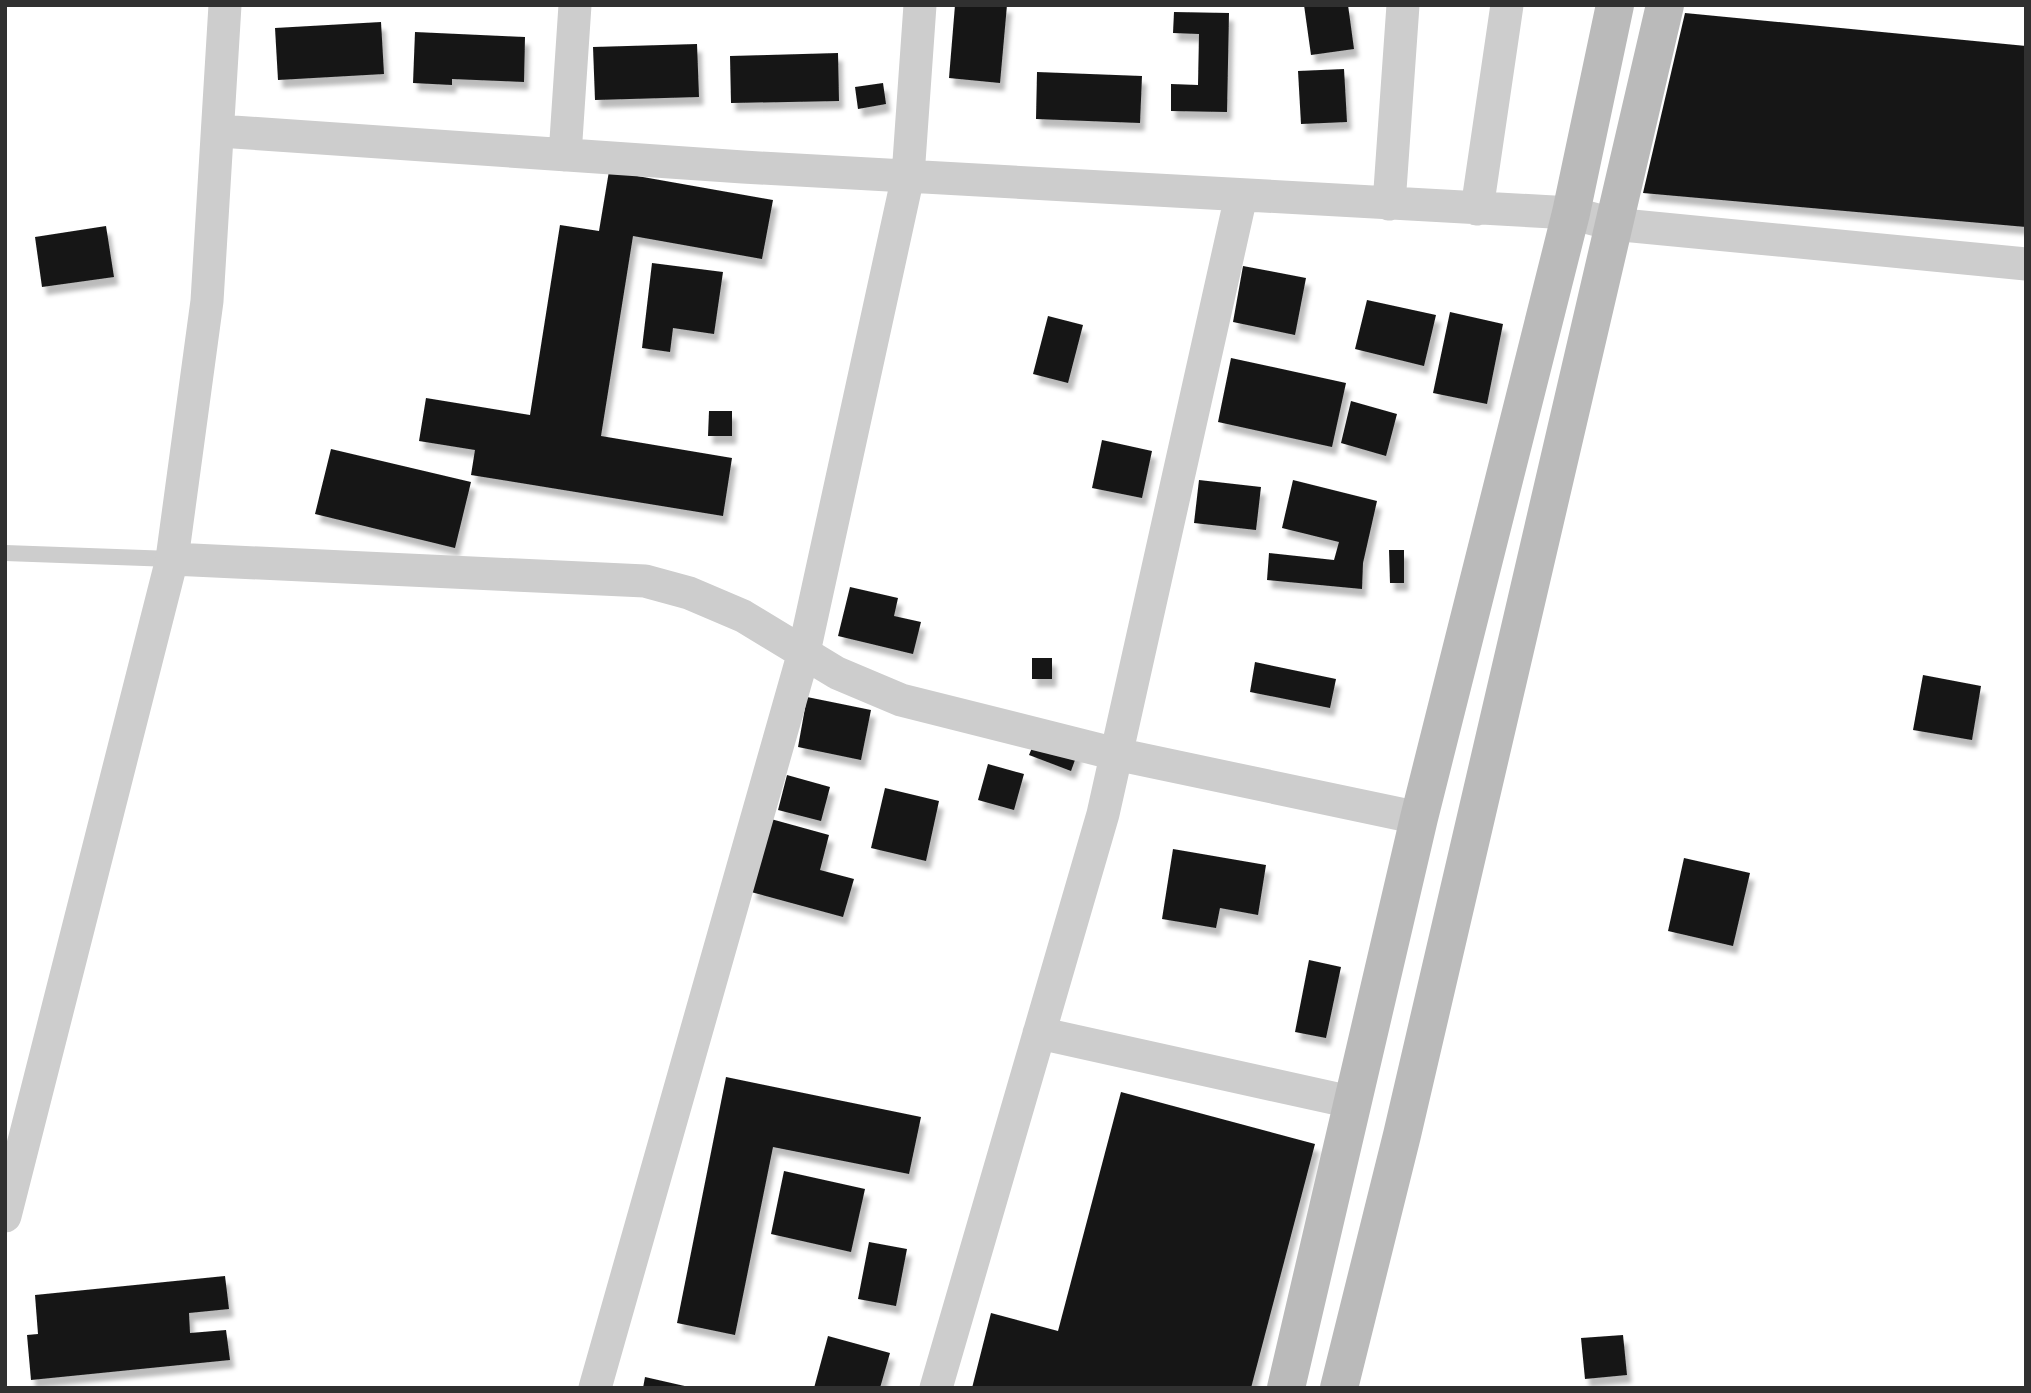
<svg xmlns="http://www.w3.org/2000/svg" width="2031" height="1393" viewBox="0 0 2031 1393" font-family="'Space Grotesk',sans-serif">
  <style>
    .building { fill: #171717; filter: url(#shadow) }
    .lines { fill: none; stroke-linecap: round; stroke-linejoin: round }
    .lane { stroke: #cdcdcd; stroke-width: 16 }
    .street { stroke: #cdcdcd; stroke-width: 33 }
    .secondary { stroke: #bababa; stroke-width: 38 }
  </style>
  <defs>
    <filter id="shadow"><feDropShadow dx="4.5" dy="8" stdDeviation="2" flood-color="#0004"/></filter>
  </defs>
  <rect width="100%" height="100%" fill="#fff"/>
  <path class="building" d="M955 5H1007L1000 83 949 78Z
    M1304 5H1348L1354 49 1311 55Z
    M1174 12 1229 13 1227 112 1171 111V84L1198 85 1199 34 1173 33Z
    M1685 13 2026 46V227L1643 193Z
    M381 22 384 74 278 80 275 28Z
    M415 32 525 37 524 82 452 79V85L413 83Z
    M697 44 699 97 595 100 593 47Z
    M838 53 839 101 731 103 730 56Z
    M1344 69 1347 122 1301 124 1298 71Z
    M1037 72 1142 76 1140 123 1036 119Z
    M883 83 886 104 858 109 855 87Z
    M609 171 773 200 762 259 633 236 601 436 732 458 723 516 471 475 475 450 419 441 426 398 530 415 560 225 599 231Z
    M106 226 114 277 42 287 35 237Z
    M652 263 723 272 714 334 673 328 670 352 642 348Z
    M1243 266 1306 278 1295 335 1233 322Z
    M1367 300 1436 315 1424 366 1355 349Z
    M1450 312 1503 324 1487 404 1433 393Z
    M1048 316 1083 325 1068 383 1033 374Z
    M1231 358 1346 383 1332 447 1218 422Z
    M1351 401 1397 414 1386 456 1341 443Z
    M709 411H732V436H708Z
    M1102 440 1152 451 1142 498 1092 488Z
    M331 449 471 482 455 548 315 514Z
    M1199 480 1261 487 1256 530 1194 523Z
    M1293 480 1377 501 1363 563 1362 589 1267 580 1269 553 1334 560 1339 542 1282 528Z
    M1389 550H1404V583H1390Z
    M850 587 898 598 894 616 921 622 913 654 838 636Z
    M1032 658H1052V679H1032Z
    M1255 662 1336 679 1330 708 1250 692Z
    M1923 675 1981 686 1972 740 1913 730Z
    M807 697 871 710 861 760 798 747Z
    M1038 733 1079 749 1071 771 1029 755Z
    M988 764 1024 774 1014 810 978 800Z
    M787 775 830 787 821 821 778 810Z
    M885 788 939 801 926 861 871 848Z
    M771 819 829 835 820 870 854 879 843 917 751 892Z
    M1173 849 1266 865 1258 915 1220 908 1216 928 1162 919Z
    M1684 858 1750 873 1733 946 1668 931Z
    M1309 960 1341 967 1326 1038 1295 1032Z
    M726 1077 921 1117 909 1174 773 1147 735 1335 677 1323Z
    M1121 1092 1315 1144 1251 1388H972L991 1313 1058 1331Z
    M784 1171 865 1189 851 1252 771 1234Z
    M869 1242 907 1249 896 1306 858 1299Z
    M225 1276 229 1309 189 1313 190 1333 226 1330 230 1360 31 1380 27 1335 38 1334 35 1295Z
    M1623 1335 1627 1375 1585 1379 1581 1338Z
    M828 1336 890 1353 880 1388H814Z
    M645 1377 689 1387V1388H643Z"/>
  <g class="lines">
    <path class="lane" d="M5 553 172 559"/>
    <path class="street" d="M219 131 743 167 1571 213 1612 224 2026 264
      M565 155 575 5
      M1389 204 1403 5
      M1477 209 1507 5
      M172 559 645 581 689 593 743 616 837 673 901 700 1116 754 1419 818
      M1039 1033 1351 1102
      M5 1216 172 559 207 301 225 5
      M595 1388 804 652 908 176 920 5
      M936 1388 1103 814 1241 196"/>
    <path class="secondary" d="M1286 1388 1419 818 1571 213 1615 5
      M1339 1388 1402 1135 1665 5"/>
  </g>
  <rect width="2031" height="1393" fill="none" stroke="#303030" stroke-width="14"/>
</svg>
